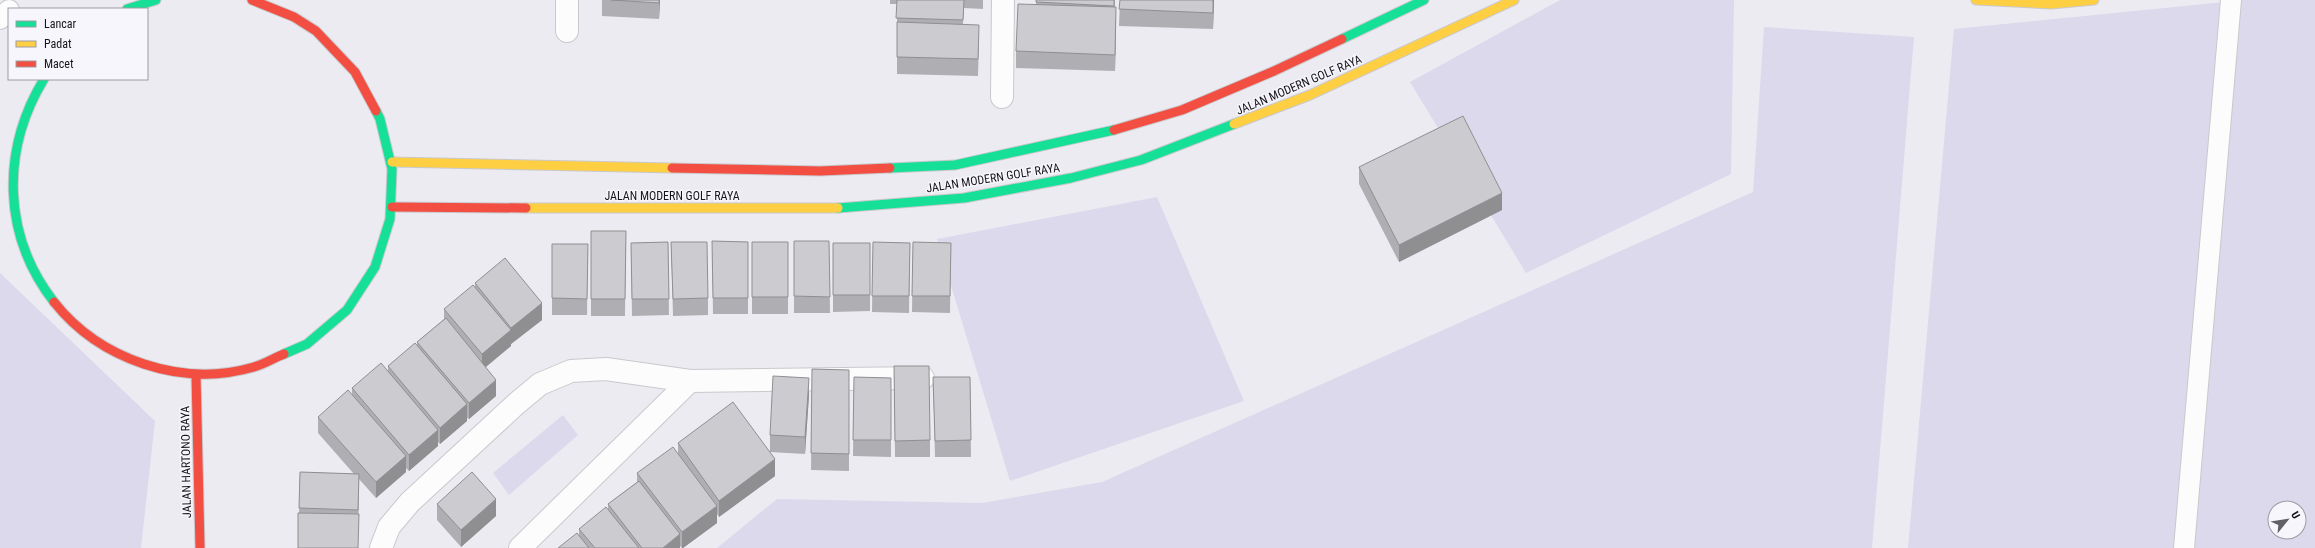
<svg xmlns="http://www.w3.org/2000/svg" width="2315" height="548" viewBox="0 0 2315 548" font-family="'Roboto Condensed',sans-serif">
  <style>
    .green { fill: #dcd9ed; fill-rule: evenodd }
    .lines { fill: none; stroke-linecap: round; stroke-linejoin: round }
    .lane-casing { stroke: #c9c9cd; stroke-width: 22 }
    .street-casing { stroke: #c9c9cd; stroke-width: 24 }
    .fast-casing { stroke: #c9c9cd; stroke-width: 11 }
    .slow-casing { stroke: #c9c9cd; stroke-width: 11 }
    .jam-casing { stroke: #c9c9cd; stroke-width: 11 }
    .lane { stroke: #fcfcfd; stroke-width: 20 }
    .street { stroke: #fcfcfd; stroke-width: 22 }
    .fast { stroke: #16e098; stroke-width: 9 }
    .slow { stroke: #ffcf43; stroke-width: 9 }
    .jam { stroke: #f24e42; stroke-width: 9 }
    .wall { fill: #afafb3 }
    .shaded-wall { fill: #8f8f92 }
    .building { fill: #ccccd0; stroke: #8f8f92 }
    .labels { text-anchor: middle; stroke-width: 3; stroke-linejoin: round; paint-order: stroke }
    .street-label { font-size: 12px; fill: #161519; stroke: #f7f6fd }
  </style>
  <rect width="100%" height="100%" fill="#ecebf1"/>
  <path class="green" d="M1560 0H1734L1731 174 1526 273 1410 82Z
    M2244 0H2315V548H1908L1954 29ZM2275 508H2299V532H2275Z
    M1764 27 1914 37 1872 548H717L777 499 982 503 1102 482 1753 192Z
    M1157 197 1244 401 1010 481 937 239Z
    M0 273 155 421 141 548H0Z
    M563 415 578 435 509 495 493 473Z"/>
  <g class="lines">
    <g class="lane-casing">
      <path id="lane" d="M0 19 9 10
        M2184 548 2231 0"/>
    </g>
    <g class="street-casing">
      <path id="street" d="M567 0V31
        M1002 97 1003 0
        M381 548 389 527 410 502 516 404 540 384 571 371 606 369 690 381
        M520 548 690 381 923 378"/>
    </g>
    <g class="fast-casing">
      <path id="fast" d="M127 9 156 0
        M1342 39 1424 0
        M44 79C1 150 2 235 54 302
        M890 168 955 165 1114 130
        M838 208 964 198 1071 178 1141 160 1234 124
        M284 354 307 344 347 310 375 267 390 219 392 169 380 119 376 111"/>
    </g>
    <g class="slow-casing">
      <path id="slow" d="M1976 0 2051 4 2094 0
        M1234 124 1310 95 1514 0
        M392 162 672 168
        M526 208H838"/>
    </g>
    <g class="jam-casing">
      <path id="jam" d="M252 0 294 17 316 31 355 72 376 111
        M1114 130 1182 110 1274 71 1342 39
        M672 168 820 171 890 168
        M392 207 526 208
        M54 302C100 360 182 388 254 367 264 364 274 358 284 354
        M196 375 200 548"/>
    </g>
    <use href="#lane" class="lane"/>
    <use href="#street" class="street"/>
    <use href="#fast" class="fast"/>
    <use href="#slow" class="slow"/>
    <use href="#jam" class="jam"/>
  </g>
  <path class="wall" d="M602 0H660L659 19 602 16Z
    M890 0H983V9L964 8 963 24 979 41 978 76 897 74V4H890Z
    M1036 0H1115V7L1116 24 1115 71 1016 68V51L1036 4Z
    M1120 0H1214L1213 29 1119 26Z
    M1359 167 1502 210 1399 262 1359 184Z
    M591 231H626L625 316H591Z
    M712 241 748 242V314H713Z
    M794 241H829L830 313H794Z
    M668 242 669 315 632 316 631 243Z
    M671 242 708 298V315L673 316Z
    M752 242H788V314H752Z
    M873 242 910 243 909 313 872 312Z
    M913 242 951 243 950 313 912 312Z
    M833 243H870V311L833 312Z
    M552 244H588L587 315H552Z
    M475 283 542 320 511 344V343V346L486 367 496 396 469 419 467 418V421L440 444 438 442V446L409 471 406 468V472L376 498 359 479 358 514 299 513 300 472 354 474 318 433V417L352 395V388L388 371V366L417 346V342L444 319V309L475 288Z
    M894 366 930 440V457H895Z
    M812 369 849 370V471L811 470Z
    M854 377 891 378V457L853 456Z
    M933 377H970L971 457H935Z
    M809 395 805 454 770 452V435Z
    M678 443 775 476 719 517 717 514V523L683 548H682L680 546V548H558L579 536V529L608 510V504L637 482V473L678 454Z
    M437 504 496 516 461 547 437 520Z"/>
  <path class="shaded-wall" d="M659 0H660L659 19Z
    M1213 0H1214L1213 29Z
    M1116 7V24L1115 71V55Z
    M1502 193V210L1399 262V245Z
    M542 303V320L511 344V328Z
    M511 330V346L482 370V354Z
    M809 378V395L805 454V437Z
    M496 380V396L469 419V403Z
    M467 404V421L440 444V428Z
    M438 430V446L409 471V455Z
    M406 456V472L376 498V482Z
    M775 459V476L719 517V501Z
    M359 474V490L358 526V510Z
    M496 499V516L461 547V530Z
    M717 506V523L683 548H682V532Z
    M680 534V548H663Z"/>
  <path class="building" d="M611 0H659V3Z
    M897 0H964L963 20 896 18Z
    M1036 0H1114V6L1036 2Z
    M1120 0H1213V13L1119 9Z
    M1018 4 1116 7 1115 55 1016 51Z
    M897 22 979 25 978 59 897 57Z
    M1463 116 1502 193 1399 245 1359 167Z
    M591 231H626L625 299H591Z
    M712 241 748 242V298H713Z
    M794 241H829L830 297 794 296Z
    M668 242 669 299H632L631 243Z
    M671 242H707L708 298 673 299Z
    M752 242H788V297H752Z
    M873 242 910 243 909 296H872Z
    M913 242 951 243 950 296H912Z
    M833 243H870V295H833Z
    M552 244H588L587 299 552 298Z
    M505 258 542 303 511 328 475 283Z
    M473 285 511 330 482 354 444 309Z
    M446 318 496 380 469 403 417 342Z
    M415 343 467 404 440 428 388 366Z
    M381 363 438 430 409 455 352 388Z
    M894 366H929L930 440 895 441Z
    M812 369 849 370V454L811 453Z
    M773 376 809 378 805 437 770 435Z
    M854 377 891 378V440H853Z
    M933 377H970L971 440 935 441Z
    M348 390 406 456 376 482 318 417Z
    M733 402 775 459 719 501 678 443Z
    M673 447 717 506 682 532 637 473Z
    M300 472 359 474 358 510 299 508Z
    M472 472 496 499 461 530 437 504Z
    M639 481 680 534 663 548H642L608 504Z
    M606 507 639 548H595L579 529Z
    M298 513 359 514 358 548H298Z
    M577 533 589 548H558Z"/>
  <g class="labels">
    <g class="street-label">
      <text transform="translate(1299 85) rotate(-23)" y="4">JALAN MODERN GOLF RAYA</text>
      <text transform="translate(993 178) rotate(-9)" y="4">JALAN MODERN GOLF RAYA</text>
      <text x="672" y="200">JALAN MODERN GOLF RAYA</text>
      <text transform="translate(186 462) rotate(-91)" y="4">JALAN HARTONO RAYA</text>
    </g>
  </g>
  <rect x="8" y="8" width="140" height="72" fill="#f7f6fd" stroke="#9d9ca2"/>
  <rect x="16" y="21" width="20" height="6" fill="#16e098" stroke="#9d9ca2"/>
  <text x="44" y="28" font-size="12" fill="#161519">Lancar</text>
  <rect x="16" y="41" width="20" height="6" fill="#ffcf43" stroke="#9d9ca2"/>
  <text x="44" y="48" font-size="12" fill="#161519">Padat</text>
  <rect x="16" y="61" width="20" height="6" fill="#f24e42" stroke="#9d9ca2"/>
  <text x="44" y="68" font-size="12" fill="#161519">Macet</text>
  <g transform="translate(2287 520) rotate(60)"><circle r="19" fill="#f7f6fd" stroke="#9d9ca2"/>
  <path d="M0-3L7 15L0 10L-7 15Z" fill="#616065"/>
  <text y="-6" font-size="11" font-weight="bold" text-anchor="middle" fill="#161519">U</text>
  </g>
</svg>
